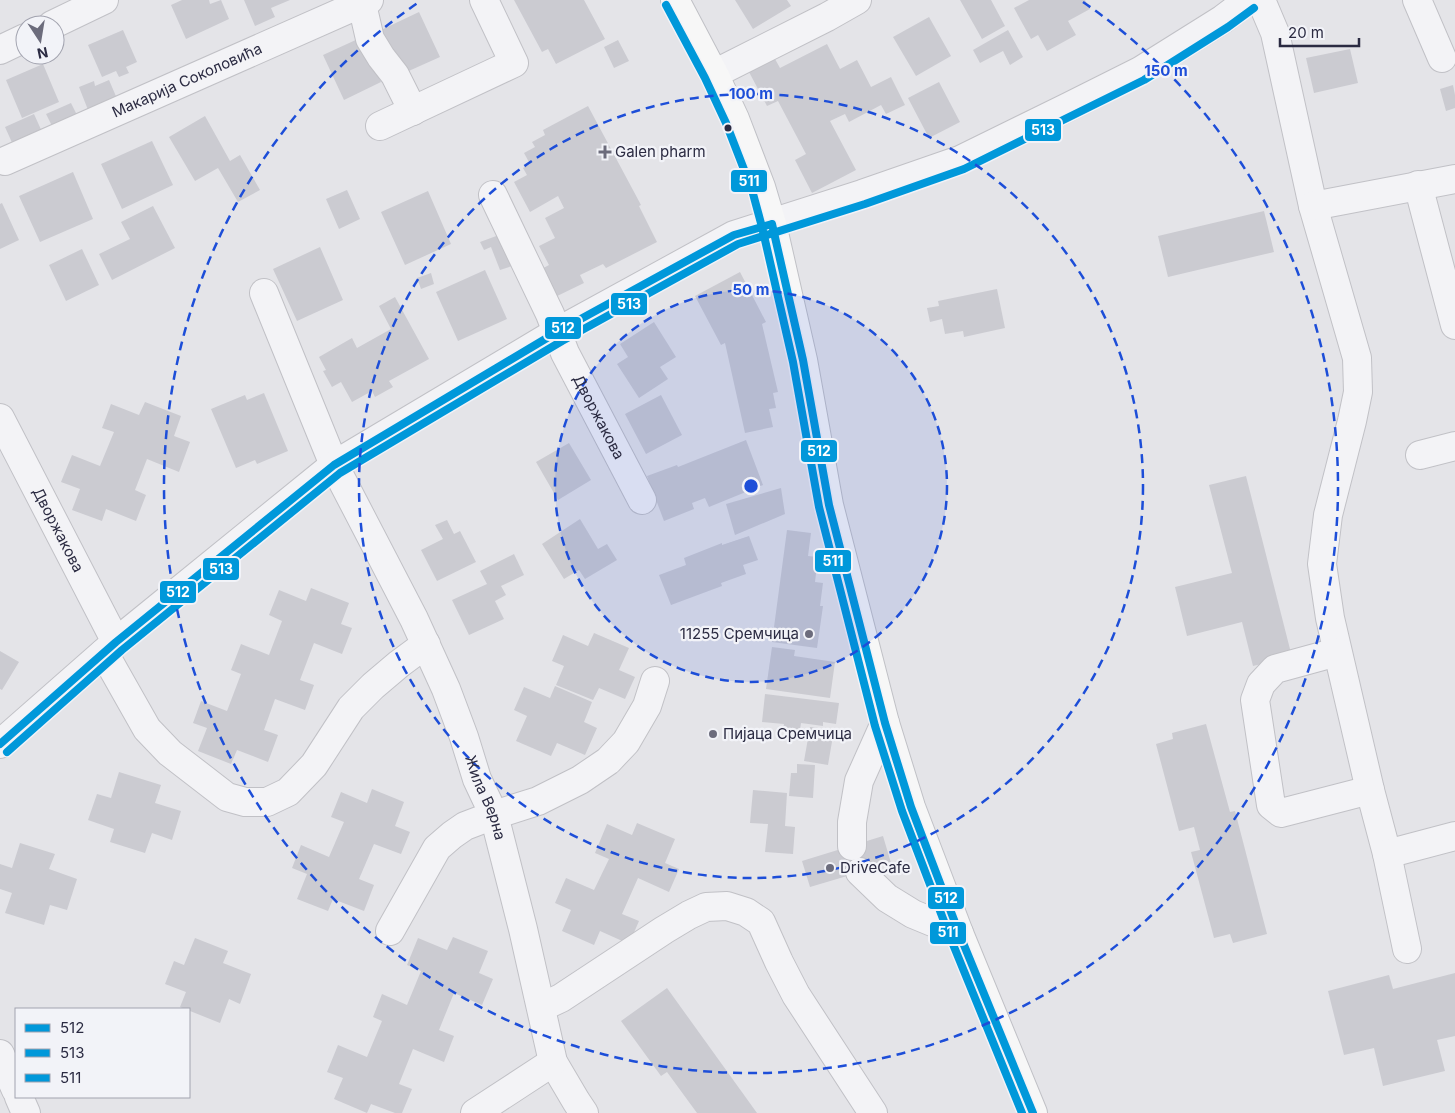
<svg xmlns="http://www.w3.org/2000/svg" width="1455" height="1113" viewBox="0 0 1455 1113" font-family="Inter,sans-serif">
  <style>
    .building { fill: #cbcbd1 }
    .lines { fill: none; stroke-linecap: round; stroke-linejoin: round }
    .minor-casing { stroke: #c1c1c6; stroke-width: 30 }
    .major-casing { stroke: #c0c1c6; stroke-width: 30 }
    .minor { stroke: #f3f3f6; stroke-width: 28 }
    .major { stroke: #f7f7f7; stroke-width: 28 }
    .bus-1-casing { stroke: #f2f3f8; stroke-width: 11 }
    .bus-2-casing { stroke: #f2f3f8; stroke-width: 11 }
    .bus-3-casing { stroke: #f2f3f8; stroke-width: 11 }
    .bus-1 { stroke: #0098da; stroke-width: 8 }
    .bus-2 { stroke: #0098da; stroke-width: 8 }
    .bus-3 { stroke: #0098da; stroke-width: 8 }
    .ring { fill: none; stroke: #1d4ed8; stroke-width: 2.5; stroke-dasharray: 9 6 }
    .bus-dot { fill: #2b2b42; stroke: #f2f3f8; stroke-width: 2 }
    .poi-dot { fill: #6c6c7c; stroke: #f2f3f8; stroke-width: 2 }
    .labels { text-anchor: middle; stroke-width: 4.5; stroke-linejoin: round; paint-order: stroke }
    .street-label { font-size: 15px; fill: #2b2b42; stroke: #f2f3f8 }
    .poi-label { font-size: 15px; fill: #2b2b42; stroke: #f2f3f8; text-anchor: start }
    .centre { fill: #1d4ed8; stroke: #f2f3f8; stroke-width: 2.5 }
    .ring-label { font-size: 15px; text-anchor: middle; font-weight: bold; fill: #1d4ed8; stroke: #f2f3f8; stroke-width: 4.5; stroke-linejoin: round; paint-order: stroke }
    .line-badge { stroke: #f2f3f8; stroke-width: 2 }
    .badge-label { font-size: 14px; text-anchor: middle; font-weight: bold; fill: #fff }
  </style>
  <rect width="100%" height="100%" fill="#e4e4e8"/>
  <path class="building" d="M182 0H209L210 4 221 0 229 19 186 39 171 5Z
    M244 0H290L271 8 275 17 255 26Z
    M514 0H584L605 39 556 64 548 49 542 52Z
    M735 0H787L791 6 753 29Z
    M960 0H991L1005 26 982 39Z
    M1029 0H1085L1090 9 1068 21 1076 35 1047 51 1038 35 1031 39 1014 8Z
    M419 12 440 57 402 74 381 30Z
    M929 17 951 56 916 76 893 37Z
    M123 30 137 62 126 67 129 73 119 77 116 71 102 77 88 45Z
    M1008 30 1023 57 1010 65 1003 51 980 63 973 50Z
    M360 38 381 82 344 100 323 55Z
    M618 40 629 61 614 68 604 47Z
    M827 44 840 69 857 60 871 87 891 77 905 105 886 114 881 105 849 122 845 114 830 121 856 170 812 193 795 160 806 154 778 101 767 106 749 72 775 59 780 68Z
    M1350 49 1358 83 1314 93 1306 58Z
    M43 64 59 102 22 118 6 80Z
    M109 80 118 101 90 115 79 87 94 81 95 86Z
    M939 82 960 122 929 138 908 98Z
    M1453 85 1455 95V108L1446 111 1440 89Z
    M71 103 79 119 54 130 46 114Z
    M588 106 641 205 639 206 657 242 606 268 603 264 580 275 584 283 551 299 536 272 549 265 539 246 555 238 545 218 564 208 558 196 530 212 514 182 527 175 523 168 530 164 524 153 535 147 532 142 545 135 543 130Z
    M34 114 43 134 14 147 5 127Z
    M205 116 230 161 240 155 260 190 238 202 218 168 195 181 169 137Z
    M152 141 173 185 122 209 101 164Z
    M73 172 93 219 40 242 19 196Z
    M347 190 360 219 339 229 326 199Z
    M428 191 451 244 405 265 381 212Z
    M2 203 19 240 0 249V204Z
    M153 206 175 248 112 280 99 254 130 239 121 222Z
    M1264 211 1274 252 1168 277 1158 236Z
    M499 235 512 266 500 270 491 247 484 250 480 242Z
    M320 247 343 300 297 321 273 269Z
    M82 249 99 285 66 301 49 265Z
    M485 270 507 319 458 341 436 292Z
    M740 272 766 322 762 324 778 392 773 393 776 408 769 409 773 427 745 433 725 343 721 345 695 296Z
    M431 273 434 284 421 289 417 278Z
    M997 289 1005 328 964 337 963 331 945 334 942 319 930 322 927 308 939 306 938 301Z
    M395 297 429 359 389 381 393 387 375 397 372 391 352 402 341 382 332 387 323 371 326 370 319 357 352 338 357 348 391 329 379 306Z
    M654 322 676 357 660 367 668 379 639 398 617 364 628 357 620 344Z
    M264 393 288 451 257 464 255 460 236 468 211 409 245 395 247 400Z
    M661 395 682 435 646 454 625 414Z
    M145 402 181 416 174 436 190 442 179 472 147 459 135 490 146 495 136 521 106 509 102 521 72 510 80 489 61 482 72 455 100 466 114 432 102 428 111 404 139 415Z
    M746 440 763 485 709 507 705 498 692 503 694 509 664 521 647 476 677 465 678 467Z
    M569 443 591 480 558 500 536 462Z
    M1246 476 1292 657 1253 666 1242 622 1187 636 1175 587 1232 573 1209 485Z
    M781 488 785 514 735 535 726 504Z
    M580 519 598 549 607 544 617 560 585 579 579 570 564 579 542 544Z
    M447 520 454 534 460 531 476 562 437 581 421 550 443 539 435 525Z
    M787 530 811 533 808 556 818 557 815 582 823 583 820 606H823L817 648 772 642Z
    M749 536 758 560 743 565 746 574 721 583 722 586 671 605 659 575 686 565 684 558 722 543V545Z
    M514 554 524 575 501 586 506 595 495 601 504 619 469 635 452 600 487 584 480 571Z
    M311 588 349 603 341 624 352 628 342 654 314 643 300 680 314 685 305 710 275 699 264 730 278 735 268 762 237 750 231 764 198 751 207 728 193 723 201 701 227 711 241 674 231 670 241 644 269 655 282 621 269 615 279 590 306 601Z
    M594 633 629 648 619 670 635 677 625 699 599 688 593 700 556 685 564 666 552 661 563 635 588 646Z
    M772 647 795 650 794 656 835 662 830 698 766 689Z
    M0 651 19 662 2 690 0 689Z
    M555 686 592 702 584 722 597 728 585 755 557 743 551 756 516 741 527 716 514 710 524 687 550 698Z
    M765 694 839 703 836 724 823 722V726L801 723 800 730 783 728 784 724 762 722Z
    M1206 724 1230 812 1235 811 1267 934 1233 943 1230 934 1214 938 1191 852 1200 850 1194 827 1179 831 1156 744 1173 739 1172 733Z
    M810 727 834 730 828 765 804 761Z
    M797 764 815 765 813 798 789 796 791 773H797Z
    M119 772 161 785 155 803 181 811 172 840 152 833 145 853 110 842 114 829 88 820 97 794 111 798Z
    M372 789 404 802 395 826 410 832 401 854 374 844 359 879 374 885 364 911 333 899 328 911 297 899 307 874 292 868 301 845 329 857 344 822 331 817 341 792 367 803Z
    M753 790 787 793 785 826 795 827 793 854 765 852 768 824 750 823Z
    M637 823 675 839 665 863 679 869 669 892 638 878 622 914 639 921 629 944 600 931 594 945 562 931 571 910 555 903 566 878 594 890 609 859 595 853 607 824 632 835Z
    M883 836 891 863 810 887 802 861Z
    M20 843 55 854 49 869 77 879 67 910 50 905 44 925 5 913 12 893 0 889V864L12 868Z
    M453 937 488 951 479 973 493 979 482 1005 454 993 439 1030 454 1036 444 1062 413 1049 399 1084 412 1089 402 1113H395L371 1104 367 1113 334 1099 343 1078 327 1072 338 1045 367 1057 382 1021 373 1017 382 994 407 1005 421 971 407 965 418 938 447 950Z
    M195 938 228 951 223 963 251 974 240 1004 229 999 220 1023 180 1007 186 992 165 984 174 961 184 965Z
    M1455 973V1036L1437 1040 1445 1071 1383 1086 1374 1048 1344 1055 1328 991 1389 975 1393 989Z
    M667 988 757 1113H697L667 1072 661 1076 621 1021Z"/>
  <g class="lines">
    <g class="minor-casing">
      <g id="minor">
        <path d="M1261 0 1275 33 1313 206 1357 358 1358 392 1352 421 1328 515 1322 564 1330 618 1370 790 1387 854 1407 949"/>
        <path d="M1417 0 1442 58"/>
        <path d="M362 4 370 39 381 57 395 75 413 111"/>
        <path d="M52 25 104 0"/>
        <path d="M0 50 25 38"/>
        <path d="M714 74 827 17 857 0"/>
        <path d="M380 126 514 63 484 0"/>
        <path id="s1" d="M5 161 369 0"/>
        <path d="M1418 185 1455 325"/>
        <path id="s2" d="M493 195 550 314 565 353 642 500"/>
        <path d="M1313 206 1455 179"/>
        <path id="s3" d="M264 293 334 465 414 619 446 689 464 737 477 779 494 815 523 929 553 1062 576 1101 584 1113"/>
        <path id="s4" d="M0 418 116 642"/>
        <path d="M1420 455 1455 446"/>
        <path d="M1337 652 1275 669 1261 684 1255 700 1271 805 1281 813 1370 790"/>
        <path d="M104 653 147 729 170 753 227 797 245 802H267L288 792 314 765 351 708 373 686 399 664 426 644"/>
        <path d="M0 744 116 642 334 465 557 332 734 235 862 194 960 160 1068 107 1140 71 1223 19 1248 0"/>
        <path d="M852 846V822L859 781 885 723"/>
        <path d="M1387 854 1455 836"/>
        <path d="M860 872 887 898 913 914 959 933"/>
        <path d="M390 931 437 848 452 835 465 826 494 815 538 801 580 780 608 761 626 742 647 706 655 681"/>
        <path d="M542 1007 561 998 664 930 689 915 706 907 727 906 746 912 761 922 779 962 796 995 873 1113"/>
        <path d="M0 1054 16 1090"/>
        <path d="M19 1097 26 1113"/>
        <path d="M475 1113 553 1062"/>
      </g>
    </g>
    <g class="major-casing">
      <path id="major" d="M675 0 714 74 735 119 761 187 772 224 803 360 829 505 885 723 911 807 959 933 1033 1113"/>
    </g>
    <use href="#minor" class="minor"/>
    <use href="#major" class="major"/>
    <g class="bus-1-casing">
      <path id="bus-1" d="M772 224 803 360 829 505 885 723 911 807 959 933 1033 1113
        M0 744 116 642 334 465 557 332 734 235 772 224"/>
    </g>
    <g class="bus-2-casing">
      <path id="bus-2" d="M7 752 122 650 340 473 562 341 738 244 865 204 964 169 1144 80 1228 27 1254 8"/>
    </g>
    <g class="bus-3-casing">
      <path id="bus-3" d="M666 5 705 78 726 123 752 190 762 227 793 362 819 507 875 726 902 811 950 937 1022 1113"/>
    </g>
    <use href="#bus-1" class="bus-1"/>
    <use href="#bus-2" class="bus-2"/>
    <use href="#bus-3" class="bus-3"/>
  </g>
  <circle cx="751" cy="486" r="196" fill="#1d4ed8" fill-opacity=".12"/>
  <g class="ring">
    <circle cx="751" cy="486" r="196"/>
    <circle cx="751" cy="486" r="392"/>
    <path d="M1083 2A587 587 0 1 1 419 2"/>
  </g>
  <circle class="bus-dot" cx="728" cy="128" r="4.5"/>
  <g class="poi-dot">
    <path d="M602.5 144.5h5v5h5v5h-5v5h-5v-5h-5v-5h5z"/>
    <circle cx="809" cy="634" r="5"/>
    <circle cx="713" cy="734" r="5"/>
    <circle cx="830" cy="868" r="5"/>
  </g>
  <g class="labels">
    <g class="street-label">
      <text dy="5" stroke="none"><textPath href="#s1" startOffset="199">Макарија Соколовића</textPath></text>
      <text dy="5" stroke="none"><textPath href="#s2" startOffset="246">Дворжакова</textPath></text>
      <text dy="5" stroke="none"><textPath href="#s4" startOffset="126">Дворжакова</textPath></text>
      <text dy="5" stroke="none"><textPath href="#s3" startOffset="552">Жила Верна</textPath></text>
    </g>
    <g class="poi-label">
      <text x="615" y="157">Galen pharm</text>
      <text x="799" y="639" text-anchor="end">11255 Сремчица</text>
      <text x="723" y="739">Пијаца Сремчица</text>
      <text x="840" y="873">DriveCafe</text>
    </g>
  </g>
  <circle cx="751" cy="486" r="8" class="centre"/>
  <g class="ring-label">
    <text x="1166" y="76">150 m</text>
    <text x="751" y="99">100 m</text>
    <text x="751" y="295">50 m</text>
  </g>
  <g class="line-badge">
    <rect x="1024" y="118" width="38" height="24" rx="5" fill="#0098da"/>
    <rect x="730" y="169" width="38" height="24" rx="5" fill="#0098da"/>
    <rect x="610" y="292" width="38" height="24" rx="5" fill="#0098da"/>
    <rect x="544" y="316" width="38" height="24" rx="5" fill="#0098da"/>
    <rect x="800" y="439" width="38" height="24" rx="5" fill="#0098da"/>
    <rect x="814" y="549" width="38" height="24" rx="5" fill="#0098da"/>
    <rect x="202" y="557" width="38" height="24" rx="5" fill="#0098da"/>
    <rect x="159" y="580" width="38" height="24" rx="5" fill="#0098da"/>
    <rect x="927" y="886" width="38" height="24" rx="5" fill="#0098da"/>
    <rect x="929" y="921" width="38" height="24" rx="5" fill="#0098da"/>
  </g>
  <g class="badge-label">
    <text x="1043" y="135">513</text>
    <text x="749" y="186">511</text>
    <text x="629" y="309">513</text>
    <text x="563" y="333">512</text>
    <text x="819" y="456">512</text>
    <text x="833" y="566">511</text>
    <text x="221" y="574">513</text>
    <text x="178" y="597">512</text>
    <text x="946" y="903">512</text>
    <text x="948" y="937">511</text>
  </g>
  <rect x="15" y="1008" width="175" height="90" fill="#f2f3f8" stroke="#a2a3af"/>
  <rect x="25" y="1024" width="25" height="8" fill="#0098da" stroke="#a2a3af"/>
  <text x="60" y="1033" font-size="15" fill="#2b2b42">512</text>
  <rect x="25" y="1049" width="25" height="8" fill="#0098da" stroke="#a2a3af"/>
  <text x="60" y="1058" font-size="15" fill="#2b2b42">513</text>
  <rect x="25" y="1074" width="25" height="8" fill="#0098da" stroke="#a2a3af"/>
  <text x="60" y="1083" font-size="15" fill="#2b2b42">511</text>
  <g transform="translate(40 40) rotate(168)"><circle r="24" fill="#f2f3f8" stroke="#a2a3af"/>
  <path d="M0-4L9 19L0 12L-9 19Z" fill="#6c6c7c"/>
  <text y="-8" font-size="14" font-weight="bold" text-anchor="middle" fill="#2b2b42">N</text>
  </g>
  <path d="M1280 38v8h79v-8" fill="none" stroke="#2b2b42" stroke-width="2.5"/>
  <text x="1288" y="38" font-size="15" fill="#2b2b42" stroke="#f2f3f8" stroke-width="4" paint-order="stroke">20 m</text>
</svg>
